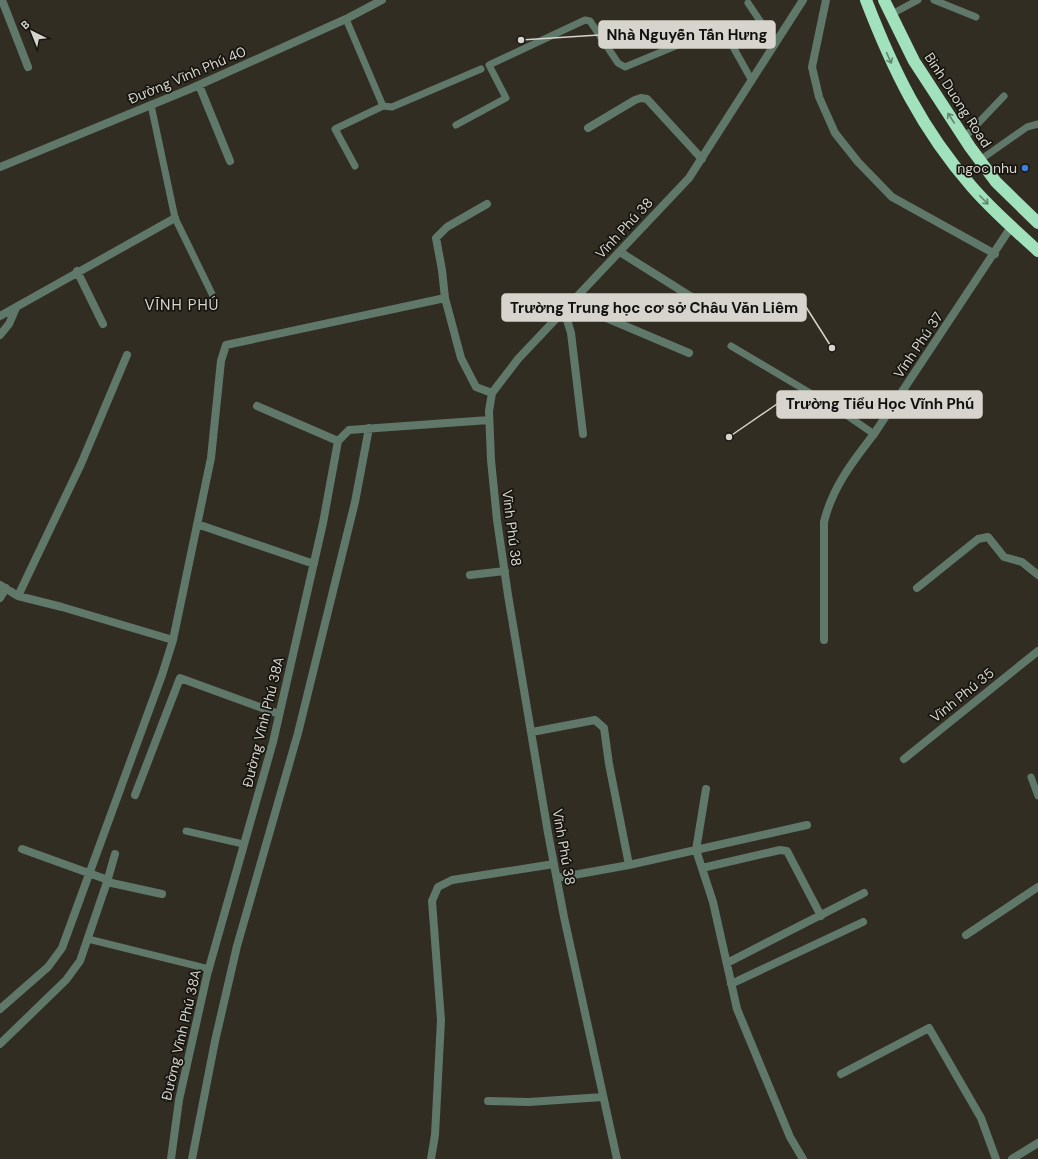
<svg xmlns="http://www.w3.org/2000/svg" width="1038" height="1159" viewBox="0 0 1038 1159" font-family="'DM Sans',sans-serif">
  <style>
    .lines { fill: none; stroke-linecap: round; stroke-linejoin: round }
    .lane { stroke: #5f7869; stroke-width: 7 }
    .street { stroke: #5f7869; stroke-width: 8 }
    .highway { stroke: #a1e1bc; stroke-width: 12 }
    .oneway { stroke: #63856f }
    .shop-dot { fill: #3f7fe0; stroke: #171510; stroke-width: 1.5 }
    .labels { text-anchor: middle; stroke-width: 3.5; stroke-linejoin: round; paint-order: stroke }
    .street-label { font-size: 14px; fill: #d6d4cd; stroke: #171510 }
    .poi-label { font-size: 14px; fill: #d6d4cd; stroke: #171510; text-anchor: end }
    .neighbourhood-label { font-size: 15px; letter-spacing: 1px; fill: #d6d4cd; stroke: #171510 }
    .leader { fill: none; stroke: #d6d4cd; stroke-width: 1.5 }
    .callout-dot { fill: #d6d4cd; stroke: #171510; stroke-width: 1.5 }
    .callout { fill: #d6d4cd; stroke: #d6d4cd; stroke-width: 1.5 }
    .callout-label { font-size: 15px; text-anchor: middle; font-weight: bold; fill: #111 }
  </style>
  <rect width="100%" height="100%" fill="#312d22"/>
  <g class="lines">
    <path class="lane" d="M934 0 976 17
      M748 3 775 43
      M890 15 918 0
      M346 19 383 106 392 107 481 69
      M151 105 175 218 213 296
      M456 125 506 98 489 65 585 20 590 21 618 63 625 67 719 28 723 29 751 79
      M964 138 1004 96
      M980 160 1027 127 1038 124
      M355 166 335 129 383 106
      M731 346 842 412 874 434
      M1031 777 1038 796
      M186 831 243 844
      M88 939 209 969"/>
    <path class="street" d="M2 0 28 67
      M826 0 812 67 819 97 835 133 858 162 892 197 995 254
      M199 85 230 161
      M588 128 635 100 641 98 647 99 702 159
      M0 167 190 89 346 19 382 0
      M620 252 701 303
      M77 271 103 324
      M445 298 442 270 436 238 447 227 487 204
      M571 303 689 353
      M564 310 571 333 583 434
      M0 316 175 218
      M0 335 9 324 16 308
      M257 406 338 441
      M197 524 314 564
      M470 575 505 571
      M0 585 18 596 62 607 173 640 162 675 62 948 48 967 0 1009
      M917 588 978 539 988 537 1004 557 1022 562 1038 575
      M18 596 81 464 127 355
      M0 598 6 588
      M173 640 211 458 221 361 226 345 445 298 461 358 476 387 492 393
      M824 640V522C832 488 853 461 874 434L1011 227
      M532 732 595 720 604 728 609 764 629 865 807 825
      M904 759 1038 651
      M706 789 696 850 713 902 737 1009 790 1137 803 1159
      M135 795 180 678 279 714
      M22 849 108 880
      M702 868 780 850 787 851 821 916
      M557 878 629 865
      M107 882 162 894
      M966 935 1038 887
      M727 963 864 893
      M731 984 863 922
      M0 1044 66 980 80 961 107 882 115 854
      M841 1074 929 1028 981 1118 996 1159
      M488 1101 529 1102 603 1097
      M171 1159 179 1100 207 975 273 742 323 523 338 441 349 430 489 420
      M192 1159 215 1041 237 946 298 733 355 502 369 428
      M431 1159 435 1135 441 1020 432 901 438 887 452 880 554 864
      M617 1159 564 917 548 833 508 595 497 520 491 460 489 411 492 393 518 359 689 178 803 0
      M1012 1159 1038 1143"/>
    <path class="highway" d="M866 0C893 70 922 130 972 187 992 210 1015 230 1038 251
      M884 0 914 61 970 147 996 182 1038 223"/>
  </g>
  <defs><path id="oneway-shaft" d="M-6 0H5M1.5-3L5.5 0L1.5 3" fill="none" stroke-width="1.6" stroke-linecap="round" stroke-linejoin="round"/></defs>
  <g class="oneway">
    <use href="#oneway-shaft" transform="translate(889 58) rotate(66)"/>
    <use href="#oneway-shaft" transform="translate(951 118) rotate(-123)"/>
    <use href="#oneway-shaft" transform="translate(984 200) rotate(45)"/>
  </g>
  <circle class="shop-dot" cx="1025" cy="168" r="4"/>
  <g class="labels">
    <g class="street-label">
      <text transform="translate(187 75) rotate(-23)" y="5">Đường Vĩnh Phú 40</text>
      <text transform="translate(958 100) rotate(57)" y="5">Binh Duong Road</text>
      <text transform="translate(624 228) rotate(-47)" y="5">Vĩnh Phú 38</text>
      <text transform="translate(918 345) rotate(-56)" y="5">Vĩnh Phú 37</text>
      <text transform="translate(512 528) rotate(83)" y="5">Vĩnh Phú 38</text>
      <text transform="translate(962 695) rotate(-39)" y="5">Vĩnh Phú 35</text>
      <text transform="translate(263 722) rotate(-76)" y="5">Đường Vĩnh Phú 38A</text>
      <text transform="translate(564 847) rotate(80)" y="5">Vĩnh Phú 38</text>
      <text transform="translate(181 1035) rotate(-77)" y="5">Đường Vĩnh Phú 38A</text>
    </g>
    <g class="poi-label">
      <text x="1017" y="173">ngoc nhu</text>
    </g>
    <g class="neighbourhood-label">
      <text x="182" y="310">VĨNH PHÚ</text>
    </g>
  </g>
  <path class="leader" d="M521 40L599 35M832 348L806 307M729 437L777 404"/>
  <g class="callout-dot">
    <circle cx="521" cy="40" r="4"/>
    <circle cx="832" cy="348" r="4"/>
    <circle cx="729" cy="437" r="4"/>
  </g>
  <g class="callout">
    <rect x="599" y="21" width="176" height="27" rx="4"/>
    <rect x="502" y="294" width="304" height="27" rx="4"/>
    <rect x="777" y="391" width="205" height="27" rx="4"/>
  </g>
  <g class="callout-label">
    <text x="687" y="40">Nhà Nguyễn Tấn Hưng</text>
    <text x="654" y="313">Trường Trung học cơ sở Châu Văn Liêm</text>
    <text x="880" y="409">Trường Tiểu Học Vĩnh Phú</text>
  </g>
  <g transform="translate(32 32) rotate(317)" stroke="#171510" stroke-width="3" paint-order="stroke">
  <path d="M0-3L7 15L0 10L-7 15Z" fill="#d6d4cd"/>
  <text y="-6" font-size="11" font-weight="bold" text-anchor="middle" fill="#d6d4cd">B</text>
  </g>
</svg>
